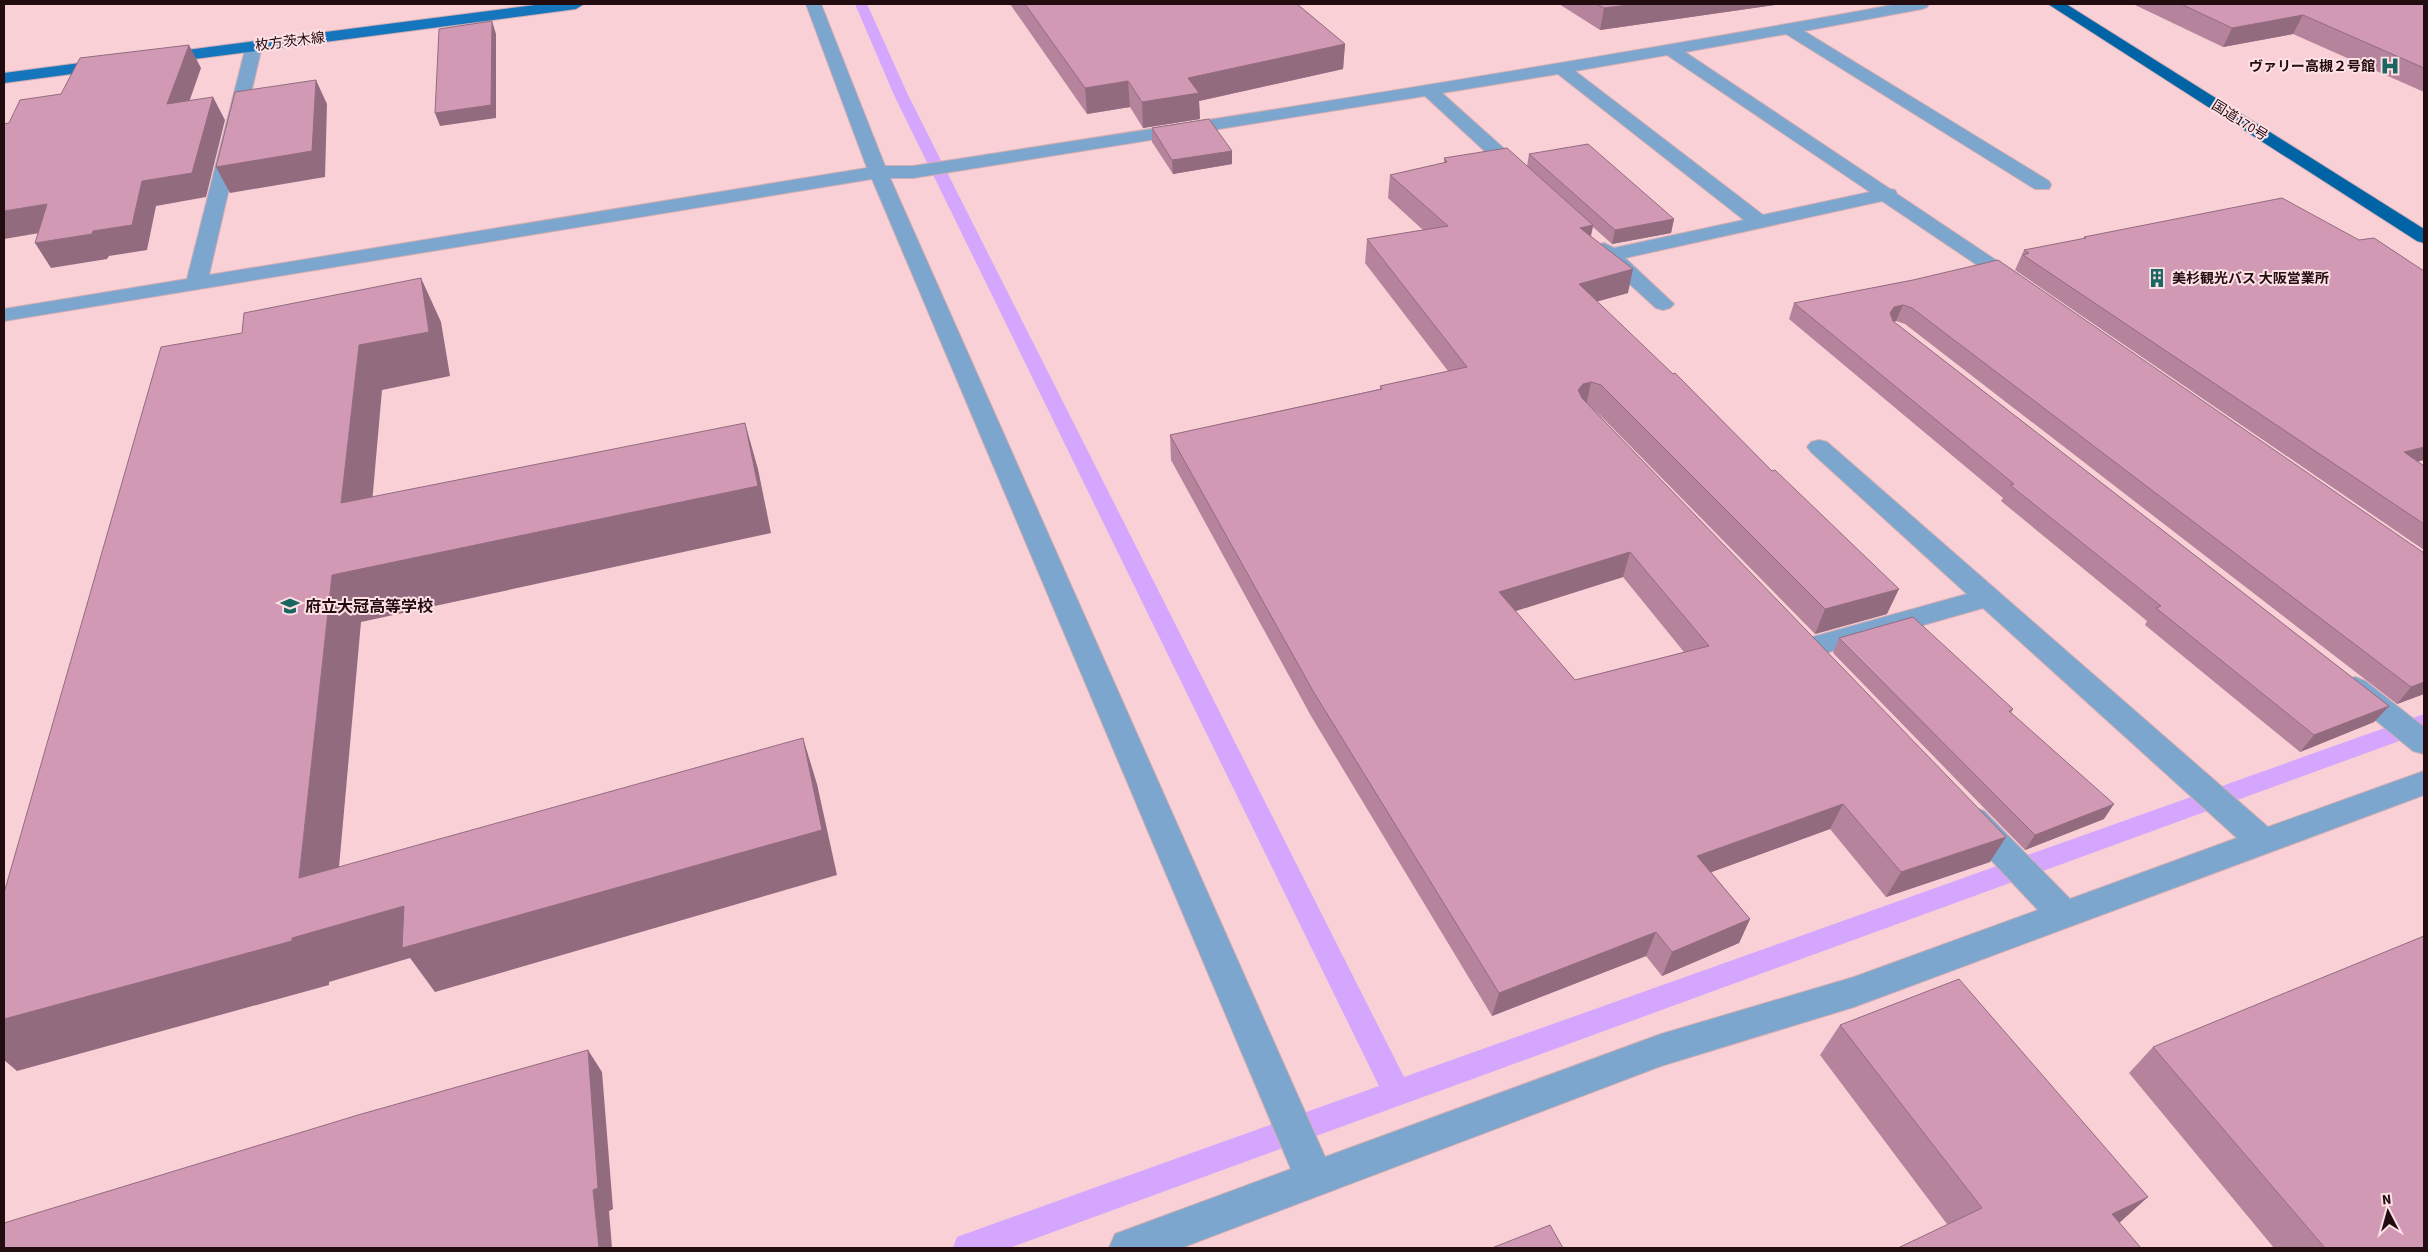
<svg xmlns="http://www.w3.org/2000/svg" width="2428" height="1252" viewBox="0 0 2428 1252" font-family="'Source Sans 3','Noto Sans JP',sans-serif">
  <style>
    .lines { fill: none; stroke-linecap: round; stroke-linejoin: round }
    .stream { fill: #d5a6fe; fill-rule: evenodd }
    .minor-casing { stroke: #d1adb2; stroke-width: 2 }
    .major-casing { stroke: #d1adb2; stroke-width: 2 }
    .highway-casing { stroke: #d1adb2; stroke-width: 2 }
    .minor { fill: #7da6ce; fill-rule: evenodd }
    .major { fill: #1575bd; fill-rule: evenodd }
    .highway { fill: #0063a5; fill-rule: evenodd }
    .wall { fill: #b5849c; fill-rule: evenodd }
    .shaded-wall { fill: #936b7f }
    .building { fill: #d299b5; stroke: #936b7f; fill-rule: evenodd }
    .labels { text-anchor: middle; stroke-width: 4; stroke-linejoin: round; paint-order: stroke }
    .far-street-label { font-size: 14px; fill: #220c10; stroke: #fde1e5 }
    .far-poi-label { font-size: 14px; font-weight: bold; fill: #220c10; stroke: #fde1e5; text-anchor: end }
    .poi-label { font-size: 16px; font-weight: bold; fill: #220c10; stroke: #fde1e5; text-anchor: start }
  </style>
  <rect width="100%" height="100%" fill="#f8d0d6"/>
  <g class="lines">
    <path class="stream" d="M855 4H867L908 95 1404 1077 2424 714V732L1009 1248H953L957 1237 968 1233 1379 1086 894 95Z"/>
    <g class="minor-casing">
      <path id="minor" d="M806 4H821L885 166H913C1242 115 1571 64 1898 4H1929L1927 7 1922 9 1804 31 2049 181 2051 185 2049 189H2035L1786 34 1685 52 1890 189 1895 190 1897 194 2024 279 2027 283 2024 287 2017 289 2010 287 1882 201 1625 258 1674 304 1670 308 1663 310 1656 308 1602 259 1594 249 1597 245 1604 243 1614 248 1744 220 1558 74 1442 93 1529 171 1531 175 1529 179H1515L1425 96 913 178H890L1325 1157 1661 1034 1854 977 2038 910 1962 829 1957 820 1962 811 1973 807 1984 811 2070 899 2237 838 1983 608 1808 658 1798 655 1794 648 1798 641 1967 594 1811 452 1807 447 1811 442 1819 440 1827 442 2268 827 2424 771V795L1854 1007 1661 1066 1181 1248H1109L1115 1234 1291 1169 872 179 4 321V309L187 279 246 46 248 43H260L262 46 209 275 867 168ZM1667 55 1870 192 1763 215 1575 71Z
        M2355 677 2365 681 2424 727V754L2413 751 2345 695 2341 688 2345 681Z"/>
    </g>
    <g class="major-casing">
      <path id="major" d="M543 4H584L576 9 156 64 150 62 148 59 150 56 156 54Z
        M111 59 117 60 119 64 117 68 4 83V73Z"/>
    </g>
    <g class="highway-casing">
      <path id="highway" d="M2048 4H2066L2424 229V243L2417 241Z"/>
    </g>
    <use href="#minor" class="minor"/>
    <use href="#major" class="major"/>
    <use href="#highway" class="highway"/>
  </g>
  <path class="wall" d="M1010 4H1297L1345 44 1343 69 1199 101 1200 119 1143 128 1130 107 1087 114Z
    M1559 4H1782L1600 30Z
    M2133 4H2424V92L2293 34 2223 47Z
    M1152 128 1232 151V164L1173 174 1152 142Z
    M1529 154 1674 219 1671 233 1612 244 1593 227 1591 236 1628 293 1597 301 1887 614 1815 634 1595 410 1594 409 1990 862 1886 897 1830 829 1711 872 1750 919 1739 943 1662 976 1646 956 1492 1016 1311 716 1171 460 1170 435 1380 389V386L1448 371 1365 263 1367 239 1423 230 1388 198 1390 175 1444 163V158L1527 166ZM1623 577 1684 652 1575 680 1515 611Z
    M2084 237 2424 466V550L2015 270 2024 250 2084 239Z
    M1913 280 2424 694 2397 704 1905 324 1896 321 1894 322 2389 706 2374 722 2300 752 2145 625 2147 621 2001 501 2003 498 1789 319 1794 303Z
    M1839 638 2013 709 2011 713 2104 819 2025 850 1833 653Z
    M1840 1025 2148 1197 1947 1224 1820 1055Z
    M2153 1047 2424 1248H2274L2129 1073Z"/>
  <path class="shaded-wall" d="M4 4H17L4 5Z
    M1637 4H1782L1600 30 1604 8Z
    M2303 15 2293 34 2223 47 2232 28Z
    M492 21 496 34V118L440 126 435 113Z
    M1345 44 1343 69 1199 101 1200 119 1143 128 1142 102 1188 78Z
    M189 45 201 68 180 128 167 104Z
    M316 80 327 104 325 177 230 193 216 167Z
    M1128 81 1130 107 1087 114 1085 88Z
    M213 97 225 120 206 197 156 206 147 250 109 256 107 259 51 268 35 243 93 231 142 181Z
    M1232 151V164L1173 174 1172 160Z
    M47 204 63 229 4 239V211Z
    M1674 219 1671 233 1612 244 1615 230Z
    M1593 225 1588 249 1580 228Z
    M1633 269 1628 293 1574 308 1579 284Z
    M421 278 441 322 450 376 382 390 368 549 341 503 359 345Z
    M1903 305 1896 321 1888 323 1890 313 1894 307Z
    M1591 382 1586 407 1578 390 1583 384Z
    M745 423 758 469 771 533 361 622 334 923 299 878 332 575Z
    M2424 447V460L2392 469 2404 452Z
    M1630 552 1623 577 1494 618 1499 592Z
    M1899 589 1887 614 1815 634 1825 609Z
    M2424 682V694L2397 704 2411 687Z
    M2389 706 2374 722 2300 752 2314 735Z
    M803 738 817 784 837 875 435 992 410 958 329 982V985L17 1071 4 1060V1019L292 938Z
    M1843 804 1830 829 1687 881 1697 856Z
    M2114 804 2104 819 2025 850 2035 835Z
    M2006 837 1990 862 1886 897 1901 872Z
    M1750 919 1739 943 1662 976 1672 952Z
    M1656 932 1646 956 1492 1016 1499 993Z
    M588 1050 602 1072 613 1209 609 1211 612 1248H599L593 1190Z
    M2148 1197 2117 1225 2112 1214Z"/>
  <path class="building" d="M1025 4H1297L1345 44 1188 78 1199 93 1142 102 1128 81 1085 88Z
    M1596 4H1637L1604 8Z
    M2181 4H2424V68L2303 15 2232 28Z
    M492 21 491 105 435 113 439 29Z
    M189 45 167 104 213 97 192 173 142 181 132 225 93 231 92 234 35 243 47 204 4 211V124L9 123 20 100 61 94 80 58Z
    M316 80 312 151 216 167 235 92Z
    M1209 119 1232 151 1172 160 1152 128Z
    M1588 144 1674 219 1615 230 1529 154Z
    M1507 148 1593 225 1580 228 1633 269 1579 284 1673 374 1675 373 1772 471 1775 470 1899 589 1825 609 1601 385 1591 382 1583 384 1578 390 1582 398 2006 837 1901 872 1843 804 1697 856 1750 919 1672 952 1656 932 1499 993 1313 691 1170 435 1382 389 1380 386 1467 367 1367 239 1448 226 1390 175 1447 162 1444 158ZM1630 552 1709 646 1575 680 1499 592Z
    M2282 198 2359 240 2374 238 2424 271V447L2404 452 2424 466V524L2023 255 2029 253 2024 250 2086 238 2084 237Z
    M1998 260 2424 553V682L2411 687 1912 308 1903 305 1894 307 1890 313 1893 321 2389 706 2314 735 2156 608 2161 606 2010 485 2014 484 1794 303 1913 280Z
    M421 278 429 332 359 345 341 503 745 423 758 486 332 575 299 878 803 738 822 830 402 948 404 906 292 938V941L4 1019V893L161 347 242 333 244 313Z
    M1913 617 2013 709 2009 711 2114 804 2035 835 1839 638Z
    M2424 936V1248H2325L2153 1047Z
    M1959 979 2148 1197 2112 1214 2141 1248H1898L1982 1208 1840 1025Z
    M588 1050 598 1188 593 1190 599 1248H4V1223L358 1115Z
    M1550 1225 1563 1248H1492Z"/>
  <defs>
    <g id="hospital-bare" transform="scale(1.5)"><path d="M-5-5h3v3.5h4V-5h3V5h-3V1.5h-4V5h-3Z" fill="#1a6661" stroke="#fde1e5" stroke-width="2.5" paint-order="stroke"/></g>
    <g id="building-bare" transform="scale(1.5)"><path d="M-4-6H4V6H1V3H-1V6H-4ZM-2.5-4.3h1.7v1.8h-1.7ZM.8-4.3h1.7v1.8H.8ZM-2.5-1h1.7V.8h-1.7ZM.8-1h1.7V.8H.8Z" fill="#1a6661" stroke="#fde1e5" stroke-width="2.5" paint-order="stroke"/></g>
    <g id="school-bare" transform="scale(1.5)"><path d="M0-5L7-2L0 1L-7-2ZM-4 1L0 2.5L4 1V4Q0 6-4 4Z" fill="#1a6661" stroke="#fde1e5" stroke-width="2.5" paint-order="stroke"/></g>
  </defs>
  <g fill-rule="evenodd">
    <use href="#hospital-bare" x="2390" y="66"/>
    <use href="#building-bare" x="2157" y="278"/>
    <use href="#school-bare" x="290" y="606"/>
  </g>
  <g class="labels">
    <g class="far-street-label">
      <text transform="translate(290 41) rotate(-7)" y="5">枚方茨木線</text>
      <text transform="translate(2240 120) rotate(32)" y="5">国道170号</text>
    </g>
    <g class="far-poi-label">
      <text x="2375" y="71">ヴァリー高槻２号館</text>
      <text x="2172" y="283" text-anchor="start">美杉観光バス 大阪営業所</text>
    </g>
    <g class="poi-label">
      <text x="305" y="612">府立大冠高等学校</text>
    </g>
  </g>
  <rect width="2428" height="1252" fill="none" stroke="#220c10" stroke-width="10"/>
  <g transform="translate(2388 1212) rotate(354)" stroke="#fde1e5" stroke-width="4" paint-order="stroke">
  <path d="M0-4L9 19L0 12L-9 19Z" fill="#220c10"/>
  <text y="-8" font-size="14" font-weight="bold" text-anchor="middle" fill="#220c10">N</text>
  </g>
</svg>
